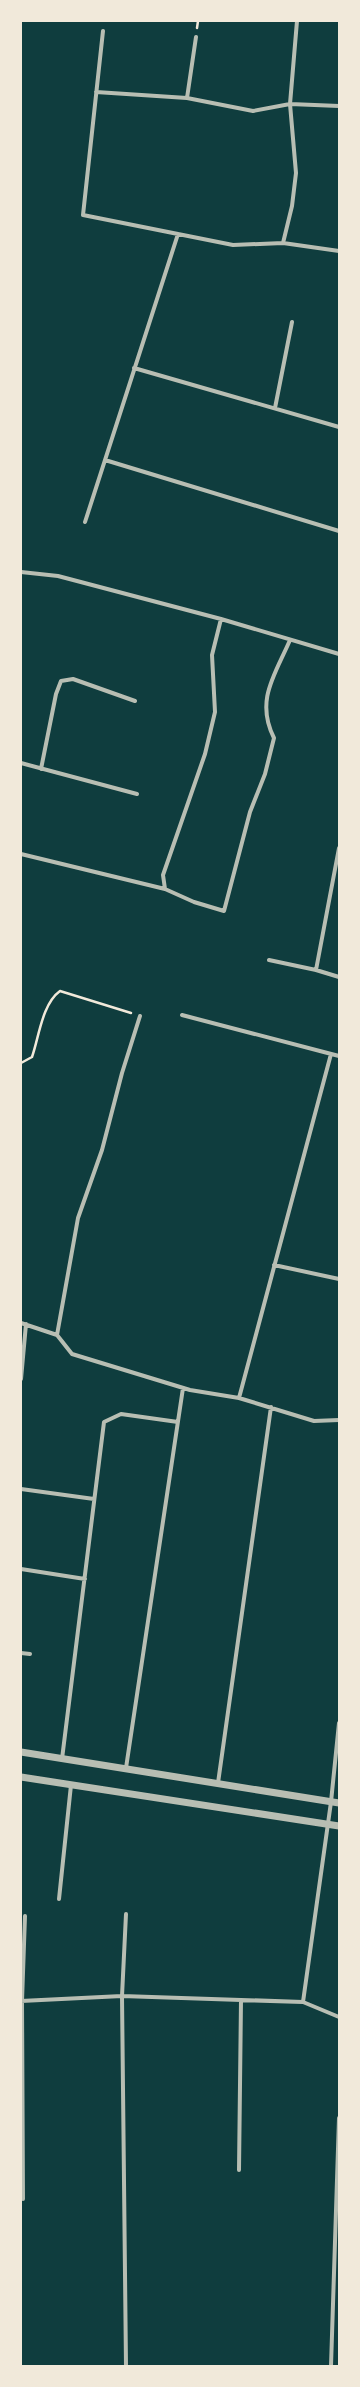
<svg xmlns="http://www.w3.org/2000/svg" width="360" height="2387" viewBox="0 0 360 2387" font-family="Overpass,sans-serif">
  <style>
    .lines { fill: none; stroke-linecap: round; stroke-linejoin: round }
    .path { stroke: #f1e9da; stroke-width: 2.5 }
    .minor { stroke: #b8beb3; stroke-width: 4 }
    .tertiary { stroke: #b8beb3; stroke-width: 7 }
  </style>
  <rect width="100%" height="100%" fill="#0f3d3e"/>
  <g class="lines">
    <path class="path" d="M197 28 198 21
      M21 1063 32 1057C39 1037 42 1004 60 991L131 1013"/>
    <path class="minor" d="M103 31 83 215 233 245 283 243 292 206 296 173 290 104 339 106
      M96 92 187 98 253 111 290 104 297 21
      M187 98 196 37
      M283 243 339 251
      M134 368 339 427
      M275 408 292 322
      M105 460 339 531
      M85 522 178 234
      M21 572 58 576 221 619 339 654
      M221 619 212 655 215 712 205 754 163 875 165 889 194 902 224 911 250 812 265 774 274 738C255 700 275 675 290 640
      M21 763 137 794
      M41 769 56 694 61 681 73 679 135 701
      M21 854 165 889
      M269 960 316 970 339 848
      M316 970 339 977
      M182 1015 339 1056
      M274 1265 339 1279
      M21 1323 57 1335 72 1354 190 1390 239 1398 314 1421 339 1420
      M57 1335 78 1218 102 1150 122 1073 140 1016
      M21 1379 26 1324
      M239 1398 331 1054
      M21 1489 94 1499
      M21 1569 85 1579
      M21 1653 30 1654
      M62 1759 104 1422 121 1414 178 1422
      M126 1768 183 1388
      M218 1783 271 1407
      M59 1899 71 1785
      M126 1914 122 1996 126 2366
      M21 2001 122 1996 303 2002 339 2017
      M303 2002 331 1802 339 1723
      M239 2170 241 2000
      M23 2199 22 2001 25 1916
      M331 2366 339 2118"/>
    <path class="tertiary" d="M21 1752 339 1803
      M21 1777 339 1826"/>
  </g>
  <rect width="360" height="2387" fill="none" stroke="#f1e9da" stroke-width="44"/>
</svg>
